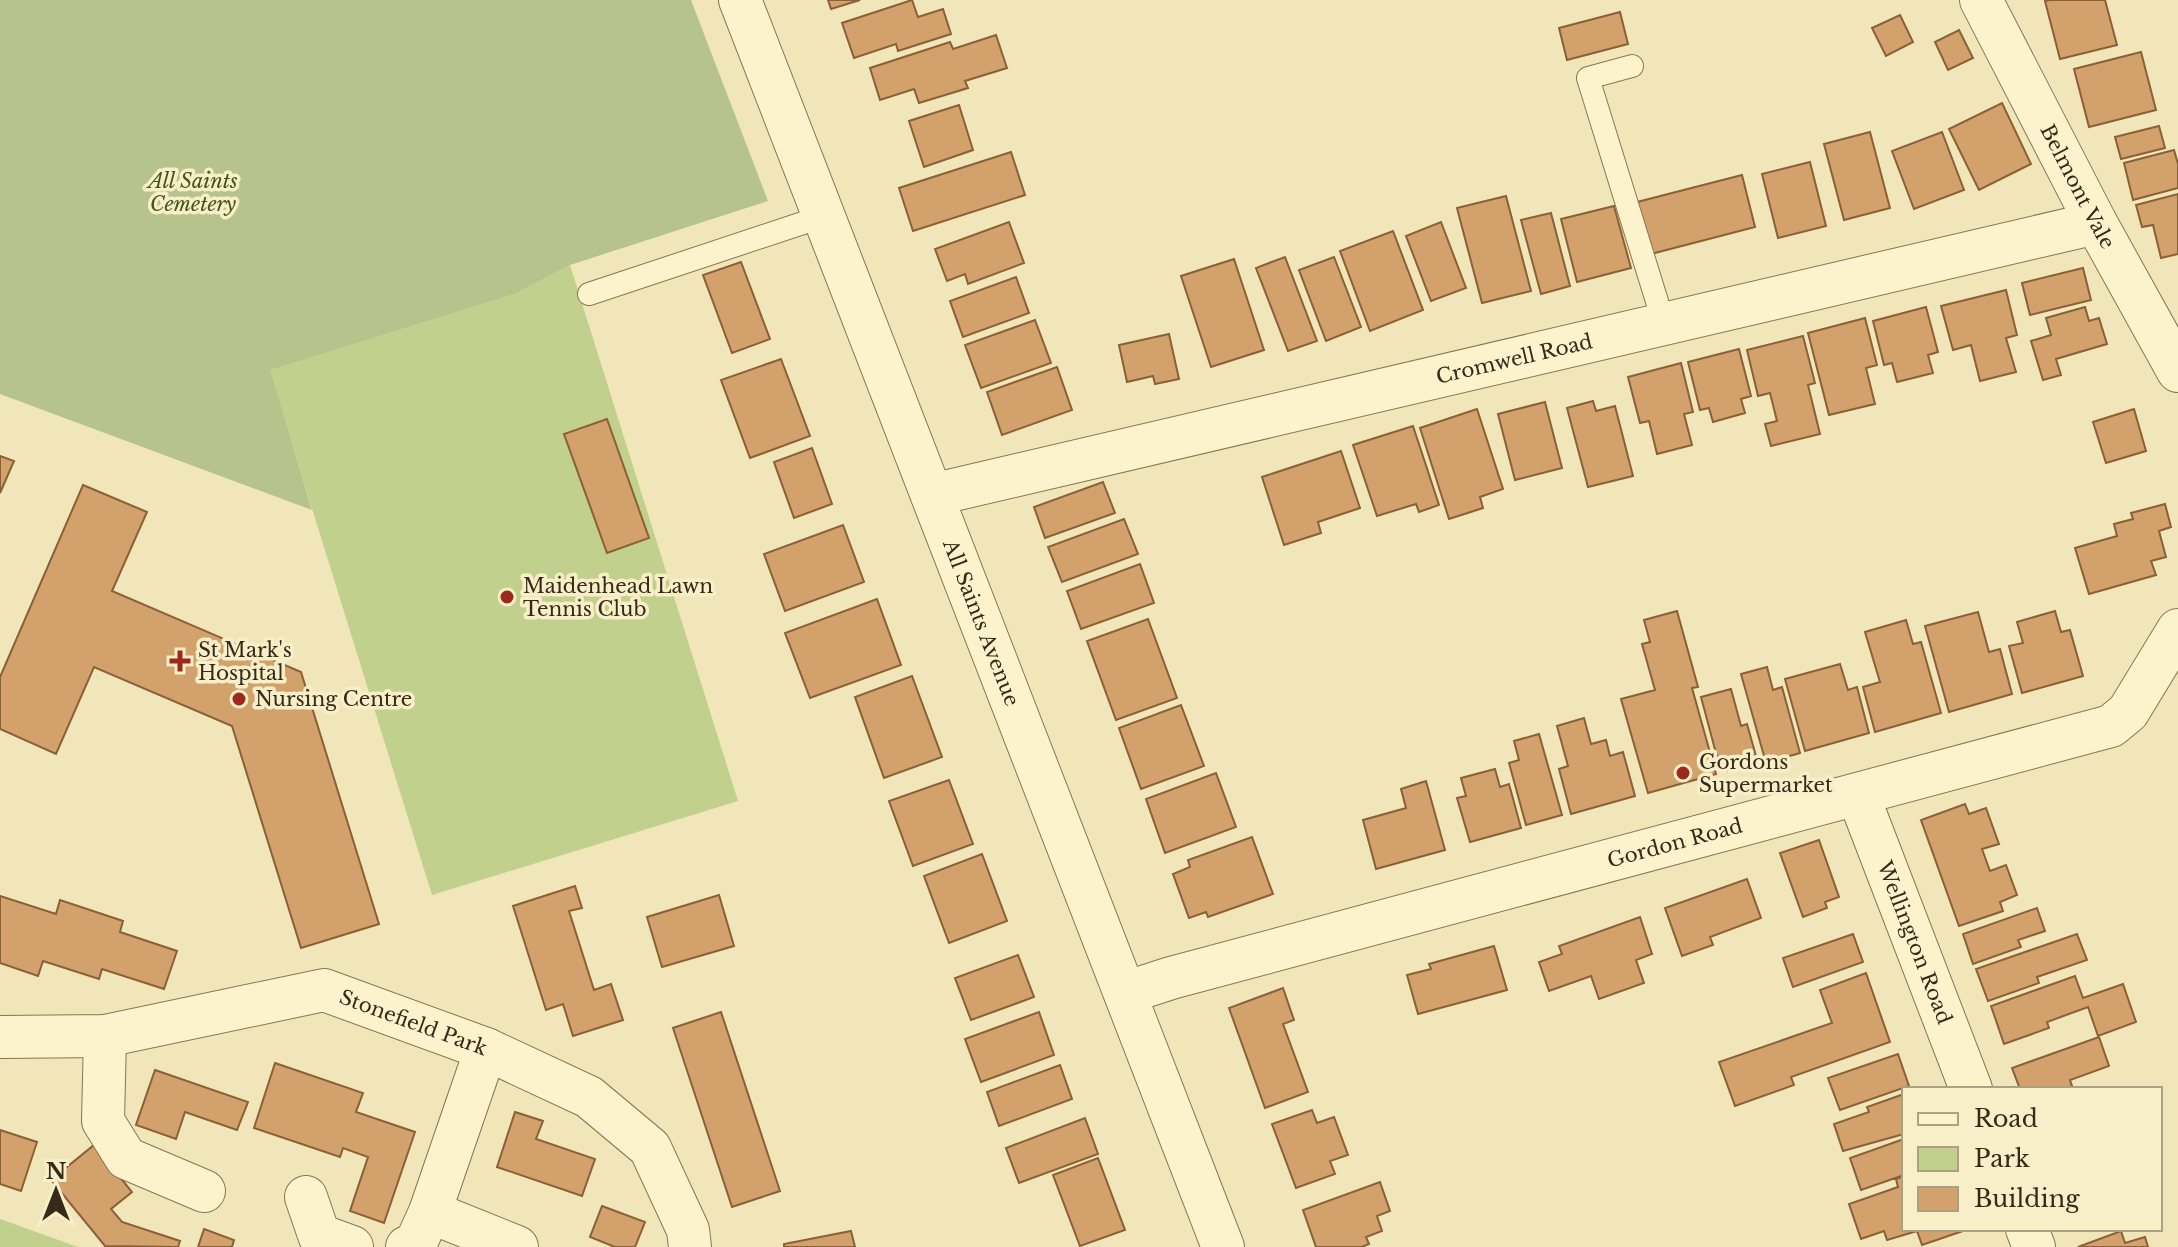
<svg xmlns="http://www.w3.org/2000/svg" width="2178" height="1247" viewBox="0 0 2178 1247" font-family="'Libre Baskerville',serif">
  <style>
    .green { fill: #c1d08d }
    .cemetery { fill: #b7c38d }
    .building { fill: #d3a16b; stroke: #8a6036; stroke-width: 2 }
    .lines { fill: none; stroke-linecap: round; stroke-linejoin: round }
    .service-casing { stroke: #897552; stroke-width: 24 }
    .minor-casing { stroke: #897552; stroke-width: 44 }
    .service { stroke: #fcf3cc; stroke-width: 22 }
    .minor { stroke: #fcf3cc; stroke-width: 42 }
    .poi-dot { fill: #9d291e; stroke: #f8efc9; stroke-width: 3 }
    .labels { text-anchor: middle; stroke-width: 7; stroke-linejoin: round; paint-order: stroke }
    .park-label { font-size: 20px; font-style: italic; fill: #41541e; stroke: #f8efc9 }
    .street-label { font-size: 20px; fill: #362a19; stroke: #f8efc9 }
    .poi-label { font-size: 20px; fill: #362a19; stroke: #f8efc9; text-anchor: start }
  </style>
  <rect width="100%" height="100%" fill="#f1e6b9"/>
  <path class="green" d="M570 265 738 801 432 895 269 370 515 294Z
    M0 1219 78 1247H0Z"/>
  <path class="cemetery" d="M0 0H691L768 201 570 265 515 294 270 370 312 510 0 394Z"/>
  <path class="building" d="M828 0H860L831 9Z
    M912 0 918 17 943 9 951 34 898 51 896 44 854 58 842 23Z
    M2050 0H2105L2117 45 2060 59 2045 1Z
    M1620 12 1628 44 1567 60 1559 28Z
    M1900 15 1913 42 1886 56 1872 28Z
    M1959 30 1973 58 1948 70 1935 42Z
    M996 35 1007 68 965 81 968 88 919 103 914 89 880 100 870 68 950 42 953 49Z
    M2141 52 2156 110 2089 127 2074 69Z
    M2002 103 2031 164 1979 190 1949 129Z
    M959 105 973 150 924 167 909 121Z
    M2159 126 2165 148 2121 159 2115 137Z
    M1870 132 1890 208 1844 220 1824 144Z
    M1942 132 1964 190 1914 209 1892 151Z
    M2174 150 2178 164V188L2133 200 2124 163Z
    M1011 152 1025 195 913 231 899 188Z
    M1810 162 1826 226 1778 238 1762 174Z
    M1742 175 1755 227 1651 254 1637 202Z
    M2178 194V254L2161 258 2153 225 2142 227 2136 205Z
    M1506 196 1531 291 1482 303 1457 208Z
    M1614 206 1631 268 1577 282 1561 219Z
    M1551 213 1570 286 1541 294 1521 220Z
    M1009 222 1024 263 968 284 965 274 947 281 935 249Z
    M1441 222 1466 288 1431 301 1406 236Z
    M1393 231 1423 310 1370 331 1340 251Z
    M1285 257 1317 341 1288 351 1256 268Z
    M1334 257 1361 327 1326 341 1299 270Z
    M1234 259 1264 350 1211 367 1181 276Z
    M741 262 770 339 732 353 703 275Z
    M2083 268 2091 300 2030 315 2022 283Z
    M1016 277 1029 313 963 337 950 301Z
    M2006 290 2017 335 2006 338 2016 372 1980 381 1971 345 1953 350 1941 306Z
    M1926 307 1938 352 1928 355 1933 373 1897 382 1892 363 1884 365 1873 321Z
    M2085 307 2089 321 2099 318 2107 344 2056 359 2061 375 2043 380 2031 341 2051 335 2046 318Z
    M1865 318 1877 365 1866 368 1875 404 1829 415 1808 333Z
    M1035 320 1051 363 981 388 965 345Z
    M1169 334 1179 379 1155 384 1153 376 1127 382 1119 345Z
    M1803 336 1815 383 1808 385 1820 434 1771 446 1765 424 1777 421 1770 393 1758 396 1747 350Z
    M1739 349 1751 396 1741 399 1745 413 1713 422 1709 408 1700 410 1688 362Z
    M781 359 810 436 750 458 721 380Z
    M1681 363 1693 412 1684 414 1692 445 1657 454 1649 421 1640 423 1628 377Z
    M1057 367 1072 410 1002 435 987 392Z
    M1593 401 1596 411 1615 406 1633 476 1588 487 1567 408Z
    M1545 402 1562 468 1515 480 1498 414Z
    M1477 409 1503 489 1480 497 1483 508 1449 519 1420 428Z
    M2134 409 2146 451 2106 463 2093 422Z
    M607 419 649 538 607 553 564 434Z
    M1413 426 1439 505 1419 512 1416 504 1377 516 1353 445Z
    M812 448 832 504 794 518 774 462Z
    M1341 451 1360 508 1318 522 1321 533 1284 545 1262 477Z
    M0 456 14 461 0 493Z
    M1103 482 1115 513 1045 538 1034 507Z
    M83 485 147 512 112 591 301 672 379 924 301 948 232 726 94 667 56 754 0 729V677Z
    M2165 504 2171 527 2159 531 2166 557 2151 561 2156 575 2089 594 2075 548 2117 536 2114 524 2133 519 2131 513Z
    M1124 519 1138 554 1062 582 1048 547Z
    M843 525 864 582 785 611 764 554Z
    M1140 564 1154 603 1081 629 1067 591Z
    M877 599 901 665 810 698 785 633Z
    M1677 611 1698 687 1692 688 1716 774 1648 793 1621 699 1655 690 1642 644 1650 642 1644 620Z
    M2055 611 2061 632 2070 630 2083 676 2022 693 2009 646 2023 643 2017 622Z
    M1978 612 1989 652 2000 649 2012 694 1949 712 1925 626Z
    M1148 619 1177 698 1116 720 1087 641Z
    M1906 620 1913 644 1921 642 1941 713 1875 732 1863 687 1880 682 1865 632Z
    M1840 664 1848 690 1857 687 1869 733 1805 751 1785 679Z
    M1767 667 1773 690 1782 687 1800 753 1766 763 1741 674Z
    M912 676 942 757 884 778 855 697Z
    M1731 689 1741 726 1747 724 1758 763 1728 771 1723 755 1717 757 1701 697Z
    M1181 705 1204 766 1141 789 1119 728Z
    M1584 718 1591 744 1606 740 1610 756 1623 752 1635 796 1571 814 1559 769 1568 766 1557 726Z
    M1539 734 1562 815 1526 825 1509 763 1519 760 1514 741Z
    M1495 769 1500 787 1509 784 1521 828 1470 842 1457 798 1466 796 1461 778Z
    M1216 773 1236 827 1165 853 1146 799Z
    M949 780 973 844 913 866 889 801Z
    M1426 781 1445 850 1376 869 1363 820 1406 808 1401 789Z
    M1965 804 1969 814 1986 808 1999 844 1982 849 1990 871 2006 865 2017 895 2000 902 2003 911 1959 926 1921 820Z
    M1252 837 1273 894 1208 917 1206 912 1189 918 1173 874 1190 867 1188 860Z
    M1819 840 1839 897 1825 902 1827 908 1803 917 1780 853Z
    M982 854 1007 921 949 943 924 876Z
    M1747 879 1761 918 1710 937 1713 945 1682 956 1665 908Z
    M575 886 582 908 569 911 594 990 611 984 623 1020 573 1036 563 1004 546 1010 513 906Z
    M719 895 734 946 662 967 647 917Z
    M0 896 56 914 60 900 123 921 120 932 177 951 164 989 102 969 99 979 43 961 38 976 0 963Z
    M2037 908 2045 931 2018 940 2021 947 1973 964 1963 934Z
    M1640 917 1652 954 1636 960 1644 983 1599 999 1591 976 1549 991 1539 962 1562 954 1559 946Z
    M1853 934 1863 962 1793 987 1783 958Z
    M2077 934 2087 960 2037 977 2039 983 1988 1001 1976 969Z
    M1494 946 1507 990 1418 1014 1407 975 1431 969 1429 964Z
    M1018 955 1034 997 971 1020 955 978Z
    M1866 973 1890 1042 1791 1077 1794 1085 1735 1106 1719 1062 1832 1023 1820 990Z
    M2075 976 2083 998 2123 984 2136 1022 2098 1036 2088 1007 2047 1022 2049 1028 2004 1044 1991 1006Z
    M1283 988 1294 1020 1283 1024 1308 1092 1265 1108 1229 1008Z
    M721 1012 780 1191 732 1207 673 1028Z
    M1039 1012 1054 1055 981 1082 965 1039Z
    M2099 1037 2109 1066 2070 1080 2072 1086 2064 1089H2020L2012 1068Z
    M1898 1054 1909 1086 1840 1110 1828 1078Z
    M275 1063 363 1093 356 1112 415 1132 384 1223 350 1211 368 1157 343 1148 340 1157 254 1128Z
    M1060 1065 1072 1099 999 1126 987 1092Z
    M155 1070 248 1102 237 1130 185 1112 176 1139 136 1125Z
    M1904 1094V1134L1843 1151 1834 1124 1869 1112 1867 1107Z
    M1312 1110 1317 1123 1334 1117 1348 1155 1330 1161 1335 1174 1296 1188 1272 1124Z
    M515 1112 543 1121 536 1139 595 1159 582 1196 497 1167Z
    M1085 1118 1098 1154 1019 1183 1006 1148Z
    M0 1130 37 1142 21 1191 0 1184Z
    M1904 1139V1175L1861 1190 1850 1158Z
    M94 1145 132 1192 111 1209 122 1222 180 1241 178 1247 105 1246 51 1180Z
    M1098 1158 1125 1230 1080 1246 1053 1175Z
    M1904 1176V1229L1963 1231 1922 1245 1917 1231 1887 1240 1884 1231 1861 1239 1849 1204 1898 1187 1896 1179Z
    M1380 1182 1390 1211 1377 1216 1382 1231 1366 1237 1369 1244 1362 1247H1316L1303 1210Z
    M602 1206 645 1222 635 1247H615L590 1237Z
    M204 1229 234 1240 232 1247H198Z
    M851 1231 855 1247H784V1244Z
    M2121 1231 2125 1243 2145 1237 2148 1247H2078Z"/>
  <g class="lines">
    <g class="service-casing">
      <path id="service" d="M1632 66 1588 78 1664 324
        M589 294 824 216"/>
    </g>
    <g class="minor-casing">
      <g id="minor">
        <path id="s1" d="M740 0 1223 1247"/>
        <path id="s2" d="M1981 0 2096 223 2178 371"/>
        <path id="s3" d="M932 495 2096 223"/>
        <path id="s4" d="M1858 795 1971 1089"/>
        <path id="s5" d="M1125 993 1171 978 2111 726 2128 712 2178 630"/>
        <path d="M105 1036 103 1121 126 1158 204 1191"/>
        <path id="s6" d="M0 1037 105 1036 324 990 486 1049 589 1097 650 1148 688 1230 690 1247"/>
        <path d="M306 1197 319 1235 352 1247"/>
        <path d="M430 1212 517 1247"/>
        <path d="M2027 1229 2034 1247"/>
        <path d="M407 1247 415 1245 430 1212 486 1049"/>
      </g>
    </g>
    <use href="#service" class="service"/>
    <use href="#minor" class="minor"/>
  </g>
  <g class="poi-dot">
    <circle cx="507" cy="597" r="8"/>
    <path d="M176 649h8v8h8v8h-8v8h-8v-8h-8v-8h8z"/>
    <circle cx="239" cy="699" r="8"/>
    <circle cx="1683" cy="773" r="8"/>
  </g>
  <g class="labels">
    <g class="park-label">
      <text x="193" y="188">All Saints<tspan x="193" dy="23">Cemetery</tspan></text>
    </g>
    <g class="street-label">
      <text dy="7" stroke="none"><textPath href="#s2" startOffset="210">Belmont Vale</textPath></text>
      <text dy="7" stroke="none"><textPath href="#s3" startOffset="598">Cromwell Road</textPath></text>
      <text dy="7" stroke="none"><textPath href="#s1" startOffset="668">All Saints Avenue</textPath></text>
      <text dy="7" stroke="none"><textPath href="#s5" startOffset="570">Gordon Road</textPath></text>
      <text dy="7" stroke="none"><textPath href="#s4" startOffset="158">Wellington Road</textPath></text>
      <text dy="7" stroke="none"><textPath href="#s6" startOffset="424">Stonefield Park</textPath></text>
    </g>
    <g class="poi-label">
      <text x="523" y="593">Maidenhead Lawn<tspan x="523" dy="23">Tennis Club</tspan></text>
      <text x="198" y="657">St Mark's<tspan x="198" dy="23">Hospital</tspan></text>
      <text x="255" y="706">Nursing Centre</text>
      <text x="1699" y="769">Gordons<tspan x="1699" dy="23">Supermarket</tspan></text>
    </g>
  </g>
  <rect x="1902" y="1087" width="260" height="144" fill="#f8efc9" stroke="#aaa083" stroke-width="2"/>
  <rect x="1918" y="1113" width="40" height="12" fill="#fcf3cc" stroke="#aaa083" stroke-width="2"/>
  <text x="1974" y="1127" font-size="24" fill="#362a19">Road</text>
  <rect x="1918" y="1147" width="40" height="24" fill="#c1d08d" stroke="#aaa083" stroke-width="2"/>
  <text x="1974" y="1167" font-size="24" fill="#362a19">Park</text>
  <rect x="1918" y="1187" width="40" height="24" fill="#d3a16b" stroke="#aaa083" stroke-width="2"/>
  <text x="1974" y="1207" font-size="24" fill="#362a19">Building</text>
  <g transform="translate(56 1191)" stroke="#f8efc9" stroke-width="6" paint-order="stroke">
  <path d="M0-6L14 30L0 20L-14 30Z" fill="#362a19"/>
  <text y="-12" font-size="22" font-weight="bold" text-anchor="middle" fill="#362a19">N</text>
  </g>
</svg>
